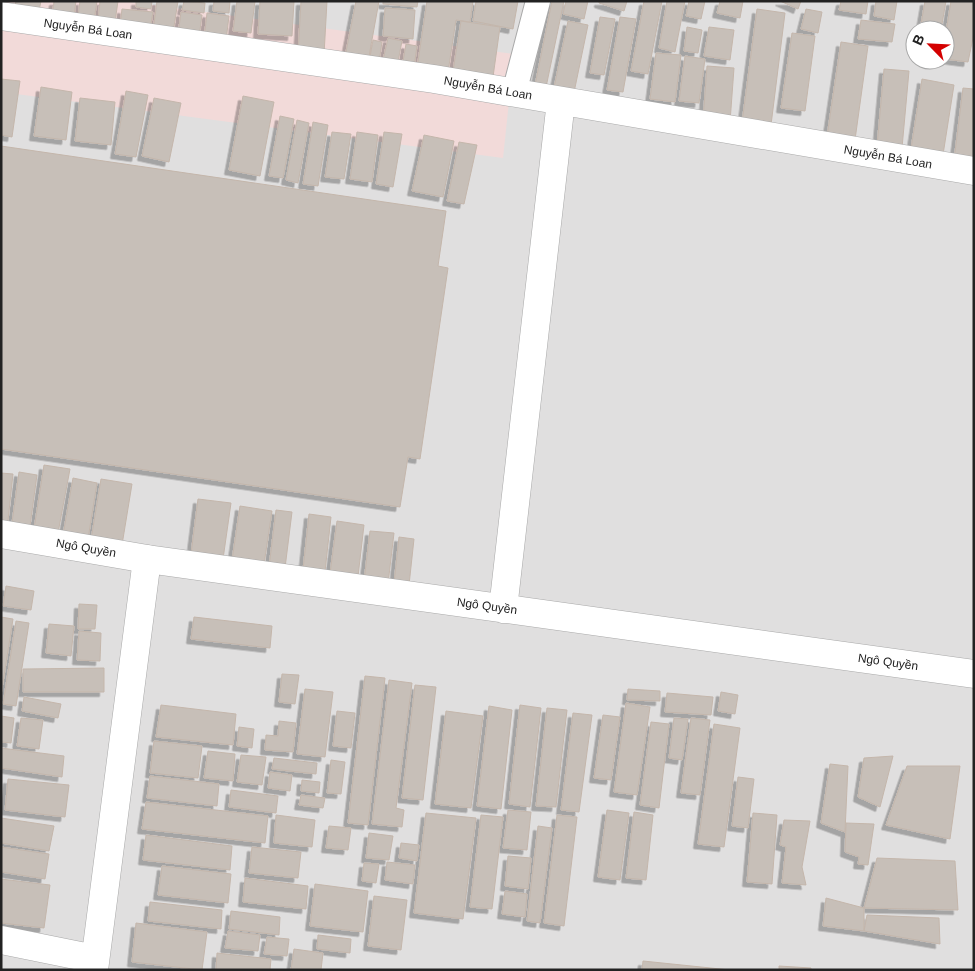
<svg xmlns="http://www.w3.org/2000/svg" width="975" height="971" viewBox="0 0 975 971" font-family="Helvetica,sans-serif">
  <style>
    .residential { fill: #e0dfdf; fill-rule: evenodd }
    .commercial { fill: #f2dad9 }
    .building { fill: #c7bfb8; stroke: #c4b6ab; filter: url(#shadow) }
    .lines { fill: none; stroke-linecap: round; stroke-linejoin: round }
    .service-casing { stroke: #a9a9a9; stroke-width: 26 }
    .minor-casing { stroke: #a9a9a9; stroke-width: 29 }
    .service { stroke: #fff; stroke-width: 24 }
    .minor { stroke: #fff; stroke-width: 28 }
    .labels { text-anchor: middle; stroke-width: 4; stroke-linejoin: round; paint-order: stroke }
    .street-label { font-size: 12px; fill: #222; stroke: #fff }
  </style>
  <defs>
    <filter id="shadow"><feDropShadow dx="-4.5" dy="4.5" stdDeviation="0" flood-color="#0004"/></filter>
  </defs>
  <rect width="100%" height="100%" fill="#f2efe9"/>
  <path class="residential" d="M1 1H974V970H1ZM915 30H945V60H915Z"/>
  <path class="commercial" d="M1 1H124L514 54 503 158 1 92Z"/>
  <path class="building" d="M16 1H41L38 16 14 11Z
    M54 1H76L73 23 52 20Z
    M80 1H97L93 27 77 24Z
    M100 1H118L115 22 98 20Z
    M136 1H152L151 9 136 7Z
    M157 1H178L173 33 153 31Z
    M184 1 205 3 204 13 182 10Z
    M214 1H230L229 13 213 11Z
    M237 1H255L251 33 233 31Z
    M260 1H294L292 36 258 34Z
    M301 1H327L324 55 298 54Z
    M356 1H379L368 62 345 57Z
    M383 1H418L417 7 383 4Z
    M427 1H473L470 22 456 20 447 79 416 75Z
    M476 1H518L513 29 473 21Z
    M552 1H564L545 92 534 90Z
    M566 1H588L584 19 563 14Z
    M599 1H627L624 11 599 3Z
    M644 1H662L648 74 631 71Z
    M667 1H685L675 52 659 48Z
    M689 1H705L701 19 686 16Z
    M720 1H743L740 18 717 13Z
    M780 1H801L798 9Z
    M841 1H868L866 14 839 10Z
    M876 1H897L894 20 874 16Z
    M925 1H946L941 30H920Z
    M951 1H974V33L968 62 945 59V38Z
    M385 8 415 10 413 39 383 36Z
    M122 9 153 12 150 30 120 25Z
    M757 9 785 13 770 133 741 130Z
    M806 9 822 12 818 33 801 29Z
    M181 12 202 15 199 38 178 35Z
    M207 13 229 16 226 41 204 39Z
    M600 17 615 19 604 75 590 73Z
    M620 17 636 19 623 92 607 90Z
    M861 20 895 24 892 42 858 39Z
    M461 21 500 27 492 84 452 77Z
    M568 21 588 25 572 102 552 97Z
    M687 27 702 30 698 53 684 51Z
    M709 27 734 30 730 60 704 56Z
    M792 33 815 36 805 111 781 108Z
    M388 38 402 41 396 72 381 69Z
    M373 40 382 42 378 70 368 68Z
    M841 42 868 46 854 147 826 143Z
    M406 44 417 46 413 75 401 73Z
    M656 53 681 55 675 102 650 99Z
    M685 56 705 59 699 103 679 101Z
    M707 66 734 68 730 122 703 120Z
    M884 69 909 71 902 148 877 146Z
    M1 79 20 81 12 137 1 135Z
    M922 79 954 85 942 161 910 155Z
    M41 87 72 92 66 140 34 136Z
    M963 88 974 89V163L954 160Z
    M126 91 148 95 136 157 115 154Z
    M243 96 274 102 260 176 229 170Z
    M80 98 115 102 111 145 75 141Z
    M154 98 181 103 169 162 142 156Z
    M280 116 294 119 283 178 269 176Z
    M297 120 309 123 298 183 286 180Z
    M313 122 328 125 318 186 303 184Z
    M332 132 351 134 344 179 325 177Z
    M357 132 378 135 372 182 350 179Z
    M384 132 402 134 393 187 376 184Z
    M424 135 454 141 443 197 412 191Z
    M459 142 477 145 464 204 447 201Z
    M1 146 446 211 438 266 448 268 420 459 408 457 400 507 1 449Z
    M44 465 70 469 58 533 34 529Z
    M19 472 37 475 30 526 12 523Z
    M1 473 13 474 7 530 1 529Z
    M73 478 97 483 88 539 63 535Z
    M101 479 132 484 121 551 90 546Z
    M198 499 231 503 222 566 190 562Z
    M240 506 272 511 263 571 231 567Z
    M276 510 292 512 284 576 268 575Z
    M309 514 331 517 324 581 302 579Z
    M337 521 364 525 357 585 329 581Z
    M370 531 394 533 388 584 364 581Z
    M399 537 414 539 409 585 394 583Z
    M6 586 34 591 31 610 3 606Z
    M79 604 97 605 95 629H78Z
    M1 617 13 619 1 695Z
    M194 617 272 626 270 648 191 639Z
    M16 621 29 623 16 706 3 704Z
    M49 624 74 626 71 656 46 653Z
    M79 631 101 633 100 661 77 660Z
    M104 668V692H23V669Z
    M282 674 299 675 295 704 279 702Z
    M365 676 385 678 368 825 348 823Z
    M389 680 412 683 396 808 404 810 402 827 372 824Z
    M415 685 436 687 423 800 402 798Z
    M305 689 333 692 325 757 297 754Z
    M628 689 660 691V701L627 700Z
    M721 692 738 695 735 714 718 711Z
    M667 693 713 697 711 715 665 712Z
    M24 697 61 704 58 718 22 711Z
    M626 703 650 707 637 795 614 792Z
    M161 705 236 714 233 745 156 737Z
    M520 705 541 708 530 807 509 804Z
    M489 706 512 710 501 809 477 806Z
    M547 708 567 710 556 807 536 806Z
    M337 711 355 713 351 748 333 746Z
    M446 711 483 716 471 808 435 804Z
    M573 713 592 715 579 812 561 810Z
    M603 715 620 717 611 780 594 778Z
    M1 716 14 718 11 743 1 742Z
    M21 718 43 720 39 749 17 746Z
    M674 718 688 719 682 760 669 758Z
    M691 718 710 720 700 795 681 793Z
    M279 721 296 723 293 752 265 750 266 735 278 736Z
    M651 722 669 724 659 808 640 805Z
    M714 724 740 728 724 847 698 844Z
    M239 727 254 729 252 748 237 746Z
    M154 741 202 746 198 778 150 773Z
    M1 748 64 756 62 777 1 768Z
    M208 751 235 754 233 781 204 778Z
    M241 755 266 757 262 785 237 782Z
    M893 756 880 807 858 797 864 758Z
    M274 758 317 763 316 774 272 769Z
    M331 760 345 762 341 794 327 793Z
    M830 764 848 766 845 832 821 823Z
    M907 766H960L950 839 886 825Z
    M270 772 292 775 290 791 268 788Z
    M150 776 219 784 217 806 147 798Z
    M738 777 754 779 748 828 732 826Z
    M8 779 69 785 65 817 5 810Z
    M302 780 320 782 319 793 301 791Z
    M231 790 278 796 276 813 229 807Z
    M301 795 325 798 323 808 299 805Z
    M146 802 268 816 265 843 142 829Z
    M508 810 531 812 527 850 503 848Z
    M607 810 629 813 620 880 598 877Z
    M634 812 653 815 646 880 626 878Z
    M426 813 476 818 463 919 414 913Z
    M753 813 777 815 772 884 747 882Z
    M276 815 315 820 312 847 274 843Z
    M481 815 503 817 492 909 470 907Z
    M557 815 577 817 564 926 544 923Z
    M1 818 54 826 49 851 1 843Z
    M784 820 810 821 802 867 806 885 782 883 786 847 780 845Z
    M846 823 874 824 868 865 858 864 859 857 845 852Z
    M329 826 351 828 348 850 326 848Z
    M538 826 552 828 540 923 527 921Z
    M369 833 393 836 389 860 366 858Z
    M146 835 232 846 230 870 143 860Z
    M401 843 419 845 417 861 399 858Z
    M1 847 49 854 45 879 1 872Z
    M252 847 301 852 298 878 249 873Z
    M508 856 531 858 528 889 505 886Z
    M877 858 955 861 958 910 864 908Z
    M387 862 415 865 413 884 385 880Z
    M364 863 379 864 376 883 362 881Z
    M162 866 231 874 228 903 158 895Z
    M245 878 308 886 306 909 243 902Z
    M1 879 50 885 44 928 1 923Z
    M315 884 368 891 363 932 310 926Z
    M505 891 527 894 525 917 502 914Z
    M374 896 407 900 401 950 368 946Z
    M826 898 864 908V931L823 926Z
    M150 902 222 910 221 929 148 921Z
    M231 911 280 917 279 935 229 929Z
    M867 915 939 918 940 944 864 931Z
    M136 923 207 932 202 970 132 962Z
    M228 931 260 935 258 951 225 948Z
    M318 935 351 939 350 953 317 949Z
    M267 937 289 939 287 956 264 954Z
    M294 949 323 953 321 970H291Z
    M217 953 271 959 270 970H216Z
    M643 961 730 970H642Z
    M779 966 811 968V970H779Z"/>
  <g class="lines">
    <g class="service-casing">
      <path id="service" d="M514 93 538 1"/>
    </g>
    <g class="minor-casing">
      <path id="minor" d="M1 16 434 79 974 171
        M1 534 147 559 974 674
        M503 609 561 101
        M1 940 95 959
        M94 970 147 559"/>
    </g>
    <use href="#service" class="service"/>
    <use href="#minor" class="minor"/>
  </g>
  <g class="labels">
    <g class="street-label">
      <text transform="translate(88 29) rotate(8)" y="4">Nguyễn Bá Loan</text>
      <text transform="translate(488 88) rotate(10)" y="4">Nguyễn Bá Loan</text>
      <text transform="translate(888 157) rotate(10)" y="4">Nguyễn Bá Loan</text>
      <text transform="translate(86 548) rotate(10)" y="4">Ngô Quyền</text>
      <text transform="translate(487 606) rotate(8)" y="4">Ngô Quyền</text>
      <text transform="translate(888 662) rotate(8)" y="4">Ngô Quyền</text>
    </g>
  </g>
  <rect width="975" height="971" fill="none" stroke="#222222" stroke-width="5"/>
  <g transform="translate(930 45) rotate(294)"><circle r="24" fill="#ffffff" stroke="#a7a7a7"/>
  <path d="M0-4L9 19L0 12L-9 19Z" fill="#d40000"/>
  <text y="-8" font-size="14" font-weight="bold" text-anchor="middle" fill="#222222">B</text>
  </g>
</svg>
